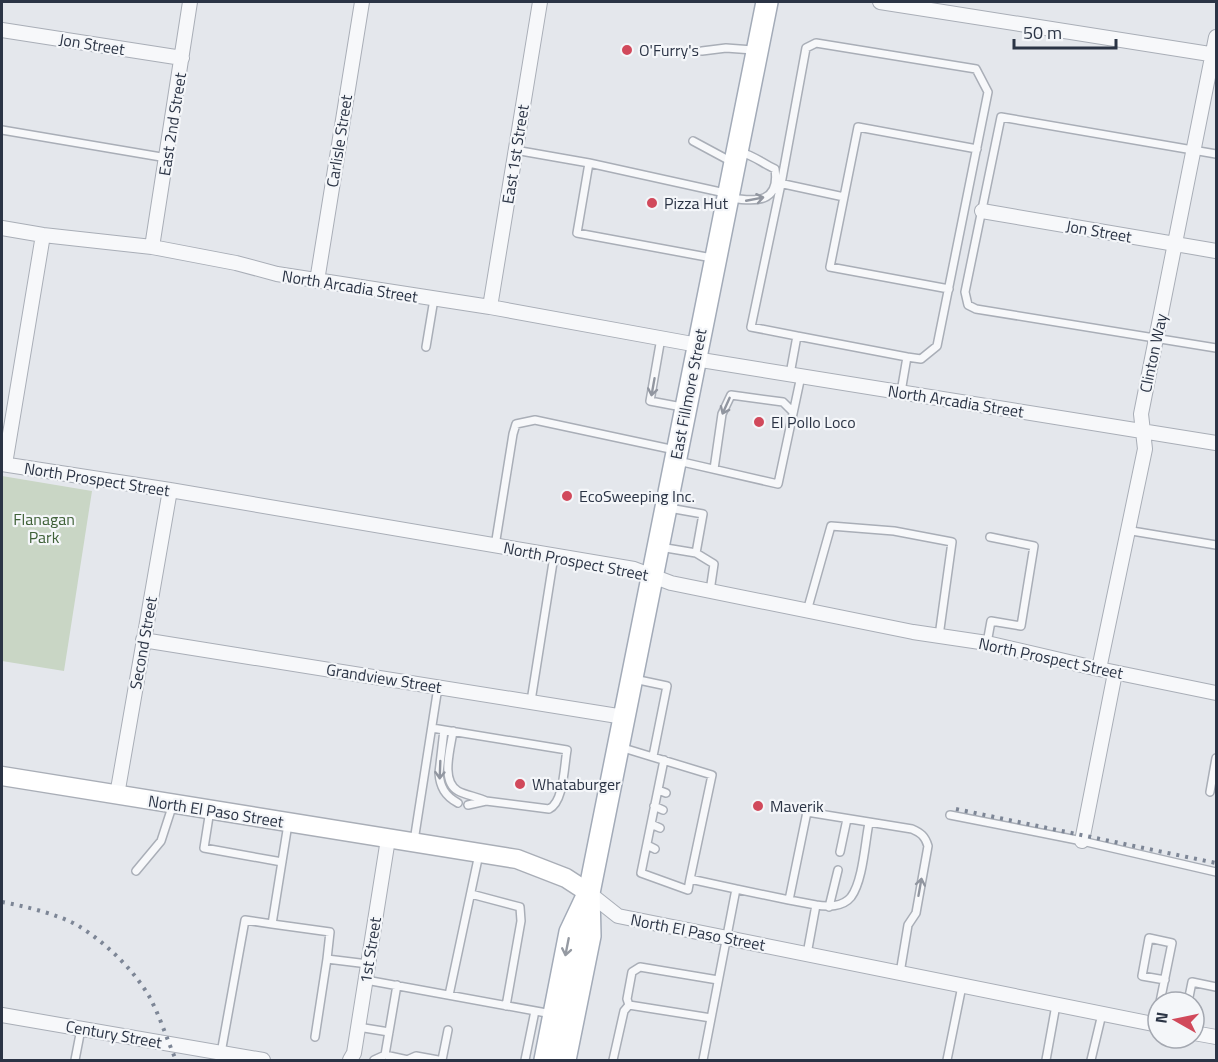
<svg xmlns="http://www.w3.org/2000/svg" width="1218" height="1062" viewBox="0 0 1218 1062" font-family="'Titillium Web',sans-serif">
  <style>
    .green { fill: #c9d6c5 }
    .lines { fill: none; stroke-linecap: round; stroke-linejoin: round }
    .lane-casing { stroke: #a9aeb7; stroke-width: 10 }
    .street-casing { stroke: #a9aeb7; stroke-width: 16 }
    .secondary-casing { stroke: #a9aeb7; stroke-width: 21 }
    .primary-casing { stroke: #a3abb8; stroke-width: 24 }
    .lane { stroke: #f7f8fa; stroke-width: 7 }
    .street { stroke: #f7f8fa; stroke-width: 14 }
    .secondary { stroke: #fff; stroke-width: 18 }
    .primary { stroke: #fff; stroke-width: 21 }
    .rail { stroke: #7d8696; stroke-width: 4; stroke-dasharray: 3 6; stroke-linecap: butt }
    .oneway { stroke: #9196a0 }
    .oneway2 { stroke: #959aa2 }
    .poi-dot { fill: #d1495b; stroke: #f4f6f9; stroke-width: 2 }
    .labels { text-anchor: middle; stroke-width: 4.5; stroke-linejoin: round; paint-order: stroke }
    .street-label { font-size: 16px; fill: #2b3445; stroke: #f4f6f9 }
    .poi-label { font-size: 16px; fill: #2b3445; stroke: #f4f6f9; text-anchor: start }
    .park-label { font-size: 16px; fill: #3f6138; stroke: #f4f6f9 }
  </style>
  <rect width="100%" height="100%" fill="#e4e7ec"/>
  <path class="green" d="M2 476 92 491 64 671 2 661Z"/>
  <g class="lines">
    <g class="lane-casing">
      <path id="lane" d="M702 51 726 48 753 50
        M2 130 167 158
        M693 141 732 162
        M515 150 589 163 577 233 712 258
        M1216 154 1001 117 965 292 968 305 976 309 1216 348
        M589 163 725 193
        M779 183 844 197 830 267 949 289
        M844 197 858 127 977 149
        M731 198C756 202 780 203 775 169 762 163 753 155 740 152
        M797 336 751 327 781 184 806 48 816 43 976 69 988 92 937 346 921 359 907 357
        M661 338 650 401 682 407
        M426 347 434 299
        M790 374 797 336 907 357 901 392
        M678 461 778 484 801 376
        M714 469 722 414 731 395 783 402 793 412
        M669 508 703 514 696 553 714 564 710 591
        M1126 530 1216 545
        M495 546 513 434 516 424 535 420 675 450
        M660 547 696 553
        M807 611 831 526 894 531 952 542 939 636
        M987 643 991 621 1021 626 1034 546 990 537
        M634 679 667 686 653 756
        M531 701 554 556
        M432 728 567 750C564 766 564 802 549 809L486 801 468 805
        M444 730 439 773C440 787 445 796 458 803
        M453 731C451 747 440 781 458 791 465 795 478 797 486 801
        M620 747 712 775 690 879 736 889
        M664 760 641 873 688 890 690 879
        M658 790 666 793
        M1210 792 1216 758
        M654 806 663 810
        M210 810 204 848 282 862
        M950 815 1082 841 1216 872
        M288 824 272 924 330 932 327 959 368 964
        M651 824 660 828
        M414 841 438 687
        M647 845 655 849
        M840 852 847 819
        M136 871 161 841 173 804
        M471 894 520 907 521 921 506 1006
        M816 905C827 907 843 907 851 897 863 881 865 842 869 823
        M829 907 838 870
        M807 954 816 905 789 900 807 812 912 829C921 833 925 836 928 846L916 913 908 925 900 973
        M366 980 552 1014
        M449 995 479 854
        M1160 1002 1172 943 1149 938 1142 976 1165 980
        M1188 1002 1192 982 1216 987
        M629 1005 627 999 632 972 640 967 718 980
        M358 1027 389 1032
        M315 1037 327 959
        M221 1053 245 920 272 924
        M385 1055 397 985
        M75 1060 81 1029
        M374 1060 385 1055 408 1060
        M407 1060 416 1056 438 1060
        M442 1060 448 1030
        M525 1060 535 1011
        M613 1060 624 1011 629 1005 711 1018
        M703 1060 736 889 789 900
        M947 1060 962 986
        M1046 1060 1056 1005
        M1091 1060 1102 1014"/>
    </g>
    <g class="street-casing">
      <path id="street" d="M880 2 1216 55
        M2 30 182 58
        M982 211 1216 251
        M2 228 43 235 152 247 236 263 277 274 490 307 698 345
        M152 247 190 2
        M317 281 362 2
        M490 307 540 2
        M695 359 1216 443
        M2 464 170 490 634 569 671 583 913 632 987 643 1099 669 1216 693
        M5 464 43 235
        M143 640 624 717
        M1099 669 1145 449 1141 414 1216 37
        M117 795 170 490
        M1082 841 1115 673
        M589 893 618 916 1158 1025
        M2 1015 263 1060
        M1194 1033 1216 1037
        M350 1060 354 1053 388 839"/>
    </g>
    <g class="secondary-casing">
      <path id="secondary" d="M2 776 517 859 566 878 589 893"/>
    </g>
    <g class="primary-casing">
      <path id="primary" d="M545 1060 570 932 587 896
        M565 1060 590 936 589 893 767 2"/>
    </g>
    <use href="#lane" class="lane"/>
    <use href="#street" class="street"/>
    <use href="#secondary" class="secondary"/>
    <use href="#primary" class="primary"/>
    <path class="rail" d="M956 809 1216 863
      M2 902C24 906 57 914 77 925 105 942 132 968 149 996 160 1016 167 1040 176 1060"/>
  </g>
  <defs><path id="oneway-shaft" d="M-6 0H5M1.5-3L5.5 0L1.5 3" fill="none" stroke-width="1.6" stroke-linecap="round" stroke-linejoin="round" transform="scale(1.5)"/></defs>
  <g class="oneway">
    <use href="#oneway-shaft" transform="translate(755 199) rotate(-11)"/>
    <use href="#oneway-shaft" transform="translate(653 387) rotate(100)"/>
    <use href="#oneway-shaft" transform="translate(726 406) rotate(114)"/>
    <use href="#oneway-shaft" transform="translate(440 770) rotate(92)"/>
    <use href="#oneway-shaft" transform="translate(920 887) rotate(-80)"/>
  </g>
  <use class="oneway2" href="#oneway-shaft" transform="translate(567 947) rotate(101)"/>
  <g class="poi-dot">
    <circle cx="627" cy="50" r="6"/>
    <circle cx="652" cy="203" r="6"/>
    <circle cx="759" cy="422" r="6"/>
    <circle cx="567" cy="496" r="6"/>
    <circle cx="520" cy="784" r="6"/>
    <circle cx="758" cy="806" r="6"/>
  </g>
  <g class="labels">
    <g class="street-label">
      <text transform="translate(92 44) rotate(9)" y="6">Jon Street</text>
      <text transform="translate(172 124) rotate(-81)" y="6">East 2nd Street</text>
      <text transform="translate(339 141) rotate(-81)" y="6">Carlisle Street</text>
      <text transform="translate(515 154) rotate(-81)" y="6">East 1st Street</text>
      <text transform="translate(1099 231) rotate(10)" y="6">Jon Street</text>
      <text transform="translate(350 286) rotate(9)" y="6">North Arcadia Street</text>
      <text transform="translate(1153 353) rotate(-78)" y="6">Clinton Way</text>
      <text transform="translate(688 394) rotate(-79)" y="6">East Fillmore Street</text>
      <text transform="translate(956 401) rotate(9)" y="6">North Arcadia Street</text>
      <text transform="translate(97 479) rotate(9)" y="6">North Prospect Street</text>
      <text transform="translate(576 561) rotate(11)" y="6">North Prospect Street</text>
      <text transform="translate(143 643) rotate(-80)" y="6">Second Street</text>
      <text transform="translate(1051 658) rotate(12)" y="6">North Prospect Street</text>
      <text transform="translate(384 678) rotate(9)" y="6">Grandview Street</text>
      <text transform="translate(216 811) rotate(9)" y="6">North El Paso Street</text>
      <text transform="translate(698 932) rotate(11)" y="6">North El Paso Street</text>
      <text transform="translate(370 950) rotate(-81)" y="6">1st Street</text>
      <text transform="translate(114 1034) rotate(10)" y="6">Century Street</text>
    </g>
    <g class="poi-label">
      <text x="639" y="56">O'Furry's</text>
      <text x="664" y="209">Pizza Hut</text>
      <text x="771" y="428">El Pollo Loco</text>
      <text x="579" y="502">EcoSweeping Inc.</text>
      <text x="532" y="790">Whataburger</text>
      <text x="770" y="812">Maverik</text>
    </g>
    <g class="park-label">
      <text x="44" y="525">Flanagan<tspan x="44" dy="18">Park</tspan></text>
    </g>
  </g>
  <rect width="1218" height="1062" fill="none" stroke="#2b3445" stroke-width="6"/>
  <g transform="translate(1176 1020) rotate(279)"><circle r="28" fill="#f4f6f9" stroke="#a4a8b1" stroke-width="1.5"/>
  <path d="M0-4.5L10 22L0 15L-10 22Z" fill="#d1495b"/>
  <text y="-9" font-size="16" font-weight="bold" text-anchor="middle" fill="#2b3445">N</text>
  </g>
  <path d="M1014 39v9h102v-9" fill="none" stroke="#2b3445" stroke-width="3"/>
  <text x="1023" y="39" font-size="18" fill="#2b3445" stroke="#f4f6f9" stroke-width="4.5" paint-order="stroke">50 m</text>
</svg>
